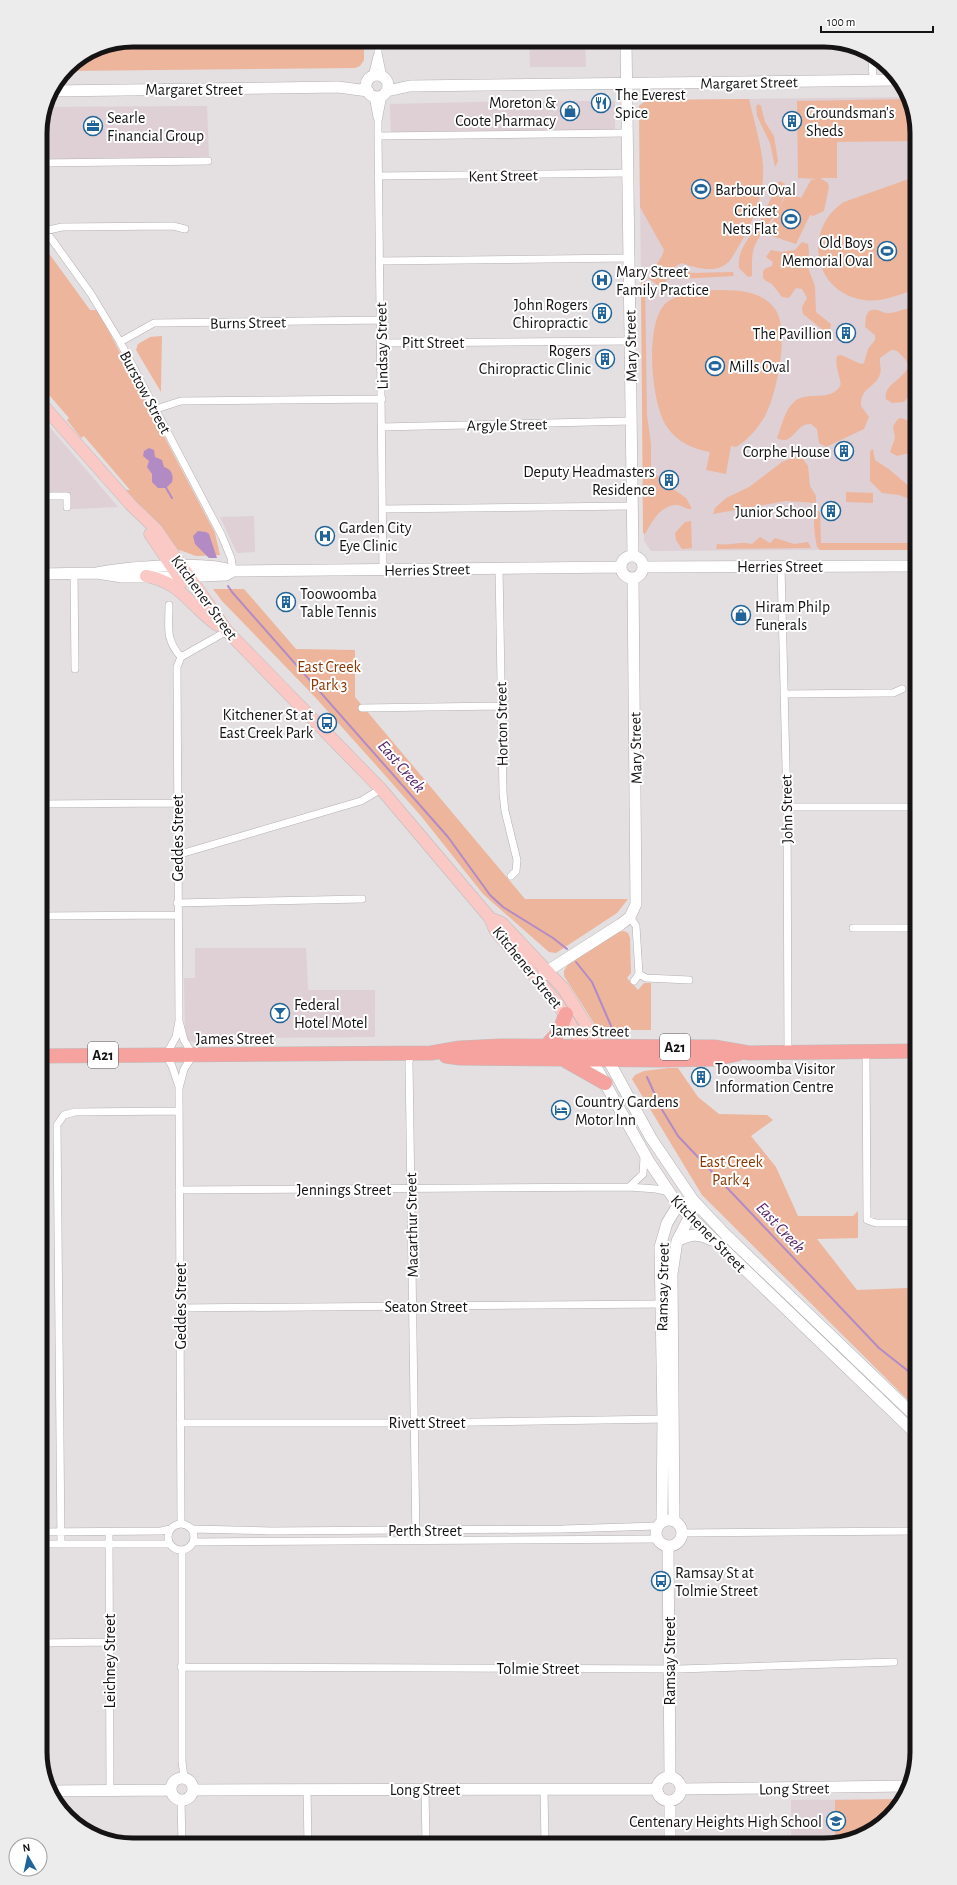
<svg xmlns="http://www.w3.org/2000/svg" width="957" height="1885" viewBox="0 0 957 1885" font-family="'Alegreya Sans',sans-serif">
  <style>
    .built { fill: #ded0d4 }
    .green { fill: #edb59c }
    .water { fill: #b28bc5 }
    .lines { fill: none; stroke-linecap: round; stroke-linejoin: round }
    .stream { stroke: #b28bc5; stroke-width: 2 }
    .street-casing { stroke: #b5b0b1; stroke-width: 8 }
    .secondary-casing { stroke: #b5b0b1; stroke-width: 12 }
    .primary-casing { stroke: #bdbdbd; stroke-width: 13 }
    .highway-casing { stroke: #bdbdbd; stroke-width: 15 }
    .street { stroke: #fff; stroke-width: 7 }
    .secondary { stroke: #fff; stroke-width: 11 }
    .primary { stroke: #fac8c5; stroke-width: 12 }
    .highway { stroke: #f6a39f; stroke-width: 14 }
    .labels { text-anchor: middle; stroke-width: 4; stroke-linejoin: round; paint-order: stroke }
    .shield { fill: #fff; stroke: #5b5a5a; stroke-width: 1 }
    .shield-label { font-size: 15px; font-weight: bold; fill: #151314 }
    .street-label { font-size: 16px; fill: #151314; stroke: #fff }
    .poi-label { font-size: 16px; fill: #151314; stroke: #fff; text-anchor: start }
    .park-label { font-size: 16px; fill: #893805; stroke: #fff }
    .water-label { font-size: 17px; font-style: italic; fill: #57256c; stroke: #fff }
    .rim { fill: none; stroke: #151314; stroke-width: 5 }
  </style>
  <rect width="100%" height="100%" fill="#e4dfe0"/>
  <path class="built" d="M529 40H585L586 67H530Z
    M909 97 917 133V549L651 551 644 541 639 106 644 101 651 100Z
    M521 101H615V131L391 138 390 104Z
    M207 106 209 158 40 161V127L46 107Z
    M40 417H41L118 507 71 509 70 493 40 492Z
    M254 516 255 552 237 553 220 517Z
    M195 948H306L308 990H375V1037L237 1038V1041L188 1042 185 1036 184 978H195Z
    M903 1799 901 1804 859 1838 824 1845H791V1800Z"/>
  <path class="green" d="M133 40H364V60L360 66 355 68 65 71 67 67 98 47Z
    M749 99C754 121 761 143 763 165 765 195 752 224 737 249 733 256 729 264 721 267 711 272 692 267 682 263L676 266 662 288 648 278 662 256 664 250 640 207 639 106 647 100Z
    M910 99 912 141 837 142V178H820L828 183 829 187 824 211 813 216 810 215 796 244 766 234 787 193 801 198 811 180 817 179 798 178 797 101Z
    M758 104 761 106 765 122 774 136 778 161 775 167 770 143 757 116 756 107Z
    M917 176V289C900 294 881 303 864 300 813 293 802 229 844 202Z
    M780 181 785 184C786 209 765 224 755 245 751 255 752 265 752 276L748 277 739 268C737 248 751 237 760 221 766 209 772 196 777 184Z
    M40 241 90 310H97L105 324 215 533 220 555 196 556 174 548 124 490H130L84 436 81 438 67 420 69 418 50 396 42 395 40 392Z
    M802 242 808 244 809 253 807 265 815 286 816 312 831 324 830 330H823L803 314 802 307 807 298 802 289 796 288 789 298 782 297 772 284 766 281 763 278V271L766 268 772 266 773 262 766 257 771 250 782 252 795 250Z
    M690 271V273L733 272 734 276 679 279V272Z
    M641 279H645L647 415 651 444V468L662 481 686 498 692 509C686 510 682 505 677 505 660 505 652 522 645 534L643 533Z
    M716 290C737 290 761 290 775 309 790 329 777 394 765 416 758 428 748 440 736 447L731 446 726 474 706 470 710 452C693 449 677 442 667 427 651 404 644 323 666 303 679 292 700 292 716 290Z
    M914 307 917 308V402L912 392 904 402 892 403 886 399C882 383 912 376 907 363 907 360 903 357 901 355 898 351 896 350 891 350L880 358C879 364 882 369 880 374 876 388 860 387 861 406L869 417 864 429 826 447 819 443 817 429 811 424C796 422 793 447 777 438 782 426 784 410 795 401 807 391 831 402 840 386 843 382 834 368 837 356L841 355 861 364 864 363 868 349 875 340V335L865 327 866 316 869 311C878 307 881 313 888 313 891 314 908 308 914 307Z
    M162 336 161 385V392L136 350 138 344 150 337Z
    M901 418 917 424V451L897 456 890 452 895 438 893 426 898 419Z
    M873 449 875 460 890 470 910 487 917 490V502L899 495 882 493 870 481V451Z
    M796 456 803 459 808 466 810 486 816 496V503L786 501 713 514 715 508 726 498 749 487 782 462Z
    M846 492 873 493V503L846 502Z
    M816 510 820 512 821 543H917V550H820L817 547C815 536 812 521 816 510Z
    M691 521 692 548 682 549 676 540 675 533 685 522Z
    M760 537 770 543 775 538 794 544 808 542 811 548 716 549 717 544C731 546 738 541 752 544Z
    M213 589H244L296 649 355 650V697L525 899H628L617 913 556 953 549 952 483 894 421 816 375 764 314 696 222 601Z
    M624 931 628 933 630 938 631 973 627 978 638 990 644 983H651V1030H604L595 1025 564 976V971L568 964 618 932Z
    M668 1068H678L698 1097 719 1114 767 1115 773 1120 751 1136 776 1167 798 1216H853L858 1211V1238L817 1239 857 1290 908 1288 917 1297V1409L702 1195 632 1079 635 1075 644 1071Z
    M903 1799 901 1804 859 1838 835 1843V1800Z"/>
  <path class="water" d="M149 448 154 450 155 457 162 460 164 467C171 469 174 475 172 482L166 488H158L152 482V474L147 467 149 461 143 456 144 451Z
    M198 531 206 532 209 534 217 558H209L195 544 193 536Z"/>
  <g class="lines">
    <path class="stream" d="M165 486 172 498
      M228 586 232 592 448 837 490 895 503 907 553 938 567 949
      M576 962 592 982 612 1028
      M647 1077 661 1108 678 1136 879 1348 917 1378"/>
    <g class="street-casing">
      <path id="street" d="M378 40V53L383 77
        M872 56 873 80
        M372 77 377 56
        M383 95 378 121V136L383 570
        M373 96 377 117
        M378 136 627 133
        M40 163 208 161
        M378 176 628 173
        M40 223 91 294 120 342 222 536 231 558 233 571
        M44 231 62 227 173 226 185 229
        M380 261 629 258
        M120 342 154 323 380 320
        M381 343 630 341
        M156 409 181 401 382 399
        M382 427 631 421
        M40 496H67V507
        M383 509 632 506
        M781 567 787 807 788 1052
        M499 568 503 793 505 811 517 860 516 871 511 876
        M74 573 75 669
        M169 605C169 628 165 639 181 657
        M784 694 885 693H893L902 689
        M362 708 501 706
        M40 804 177 803
        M787 807H917
        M177 855 361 801 381 789
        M177 903 362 899
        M40 916 177 915
        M630 917 636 926 639 974 634 981
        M853 928H917
        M639 974 646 978 689 980
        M179 1021 184 1040 193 1055 184 1069 179 1088 181 1523
        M866 1051 867 1220 876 1223H917
        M411 1054 409 1062 416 1541
        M179 1087 172 1066 166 1055 176 1037 179 1021 177 667 181 657 227 631
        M629 1187 643 1174 644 1157
        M179 1190 629 1187 656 1189 670 1192
        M180 1308 664 1304
        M180 1423H414L667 1419
        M168 1537a13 13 0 1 1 26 0a13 13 0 1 1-26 0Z
        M193 1529 271 1531 563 1529 657 1526
        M40 1532 161 1531 170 1529
        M109 1532 110 1791
        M682 1533 917 1531
        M193 1542 657 1539
        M40 1544H170
        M61 1544 57 1125 64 1115 75 1112 179 1111
        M182 1550V1761L184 1778
        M40 1643 109 1642
        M181 1667 679 1669 894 1662
        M307 1789 308 1845
        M425 1789 426 1845
        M544 1790 545 1845
        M181 1800 182 1845"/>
    </g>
    <g class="secondary-casing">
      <path id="secondary" d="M626 40 633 556
        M366 86a11 11 0 1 1 22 0a11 11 0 1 1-22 0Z
        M51 91 338 87 368 91
        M387 91 410 86 896 80
        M621 567a11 11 0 1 1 22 0a11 11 0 1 1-22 0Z
        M643 567 917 566
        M97 573C126 567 207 560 233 571L621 567
        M40 574 97 573 122 577H178L226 575 233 571
        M538 980 549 970 621 924 630 917 636 904 633 578
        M605 1054 651 1138 693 1200 724 1233 917 1418
        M592 1060 648 1160 678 1205 917 1435
        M677 1241C690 1234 698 1233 711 1240
        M656 1533a13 13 0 1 1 26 0a13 13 0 1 1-26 0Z
        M662 1522 663 1419 660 1247 667 1223 678 1205 693 1200 690 1216 677 1241 672 1274 674 1521
        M668 1546 670 1776
        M657 1789a12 12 0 1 1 24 0a12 12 0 1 1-24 0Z
        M171 1789a11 11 0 1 1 22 0a11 11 0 1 1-22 0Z
        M682 1789 907 1786
        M193 1790 657 1789
        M50 1791 170 1790
        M670 1801V1845"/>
    </g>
    <g class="primary-casing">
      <path id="primary" d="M40 402 131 505 156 529 227 631 381 789 490 918 495 930 556 1001 588 1053
        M150 534 182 582
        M146 576C181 582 190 606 217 625
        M490 918 502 923 563 988 600 1047"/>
    </g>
    <g class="highway-casing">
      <path id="highway" d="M546 1046 559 1032 566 1014
        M40 1056 431 1053 460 1048 500 1046 714 1047 749 1053 917 1051
        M446 1056 460 1058 660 1060 714 1059 738 1054
        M566 1061 605 1083"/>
    </g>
    <use href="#street" class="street"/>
    <use href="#secondary" class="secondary"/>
    <use href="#primary" class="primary"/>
    <use href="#highway" class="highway"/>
  </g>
  <defs>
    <g id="restaurant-ring" transform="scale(1)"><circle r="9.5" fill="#fff" stroke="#206499" stroke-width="1.5"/><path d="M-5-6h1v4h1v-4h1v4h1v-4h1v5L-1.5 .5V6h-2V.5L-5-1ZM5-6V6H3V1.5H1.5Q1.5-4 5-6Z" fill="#206499"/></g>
    <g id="shop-ring" transform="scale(1)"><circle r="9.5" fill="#fff" stroke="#206499" stroke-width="1.5"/><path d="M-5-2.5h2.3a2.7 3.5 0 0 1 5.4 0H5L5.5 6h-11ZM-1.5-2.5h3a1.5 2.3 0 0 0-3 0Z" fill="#206499"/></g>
    <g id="building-ring" transform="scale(1)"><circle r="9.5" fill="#fff" stroke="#206499" stroke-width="1.5"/><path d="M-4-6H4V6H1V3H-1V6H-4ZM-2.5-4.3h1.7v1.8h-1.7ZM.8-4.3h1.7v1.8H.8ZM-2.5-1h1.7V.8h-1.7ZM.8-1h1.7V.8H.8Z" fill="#206499"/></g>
    <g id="office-ring" transform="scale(1)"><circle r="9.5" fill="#fff" stroke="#206499" stroke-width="1.5"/><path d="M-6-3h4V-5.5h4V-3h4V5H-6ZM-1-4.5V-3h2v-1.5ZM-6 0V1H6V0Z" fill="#206499"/></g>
    <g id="stadium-ring" transform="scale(1)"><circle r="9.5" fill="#fff" stroke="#206499" stroke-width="1.5"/><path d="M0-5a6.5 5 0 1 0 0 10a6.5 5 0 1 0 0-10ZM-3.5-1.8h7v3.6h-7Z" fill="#206499"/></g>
    <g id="hospital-ring" transform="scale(1)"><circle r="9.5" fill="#fff" stroke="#206499" stroke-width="1.5"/><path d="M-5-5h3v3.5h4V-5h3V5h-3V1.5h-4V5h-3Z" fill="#206499"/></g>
    <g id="bus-ring" transform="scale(1)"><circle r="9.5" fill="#fff" stroke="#206499" stroke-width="1.5"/><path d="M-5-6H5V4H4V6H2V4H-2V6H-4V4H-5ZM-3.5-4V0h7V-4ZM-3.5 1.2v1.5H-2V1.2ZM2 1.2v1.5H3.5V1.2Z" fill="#206499"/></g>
    <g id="bar-ring" transform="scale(1)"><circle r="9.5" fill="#fff" stroke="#206499" stroke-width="1.5"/><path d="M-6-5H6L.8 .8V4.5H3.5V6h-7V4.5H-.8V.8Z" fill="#206499"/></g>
    <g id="hotel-ring" transform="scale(1)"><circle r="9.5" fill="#fff" stroke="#206499" stroke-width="1.5"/><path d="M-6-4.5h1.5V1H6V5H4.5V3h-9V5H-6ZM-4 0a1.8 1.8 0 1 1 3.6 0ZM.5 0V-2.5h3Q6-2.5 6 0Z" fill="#206499"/></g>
    <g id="school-ring" transform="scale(1)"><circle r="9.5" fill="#fff" stroke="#206499" stroke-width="1.5"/><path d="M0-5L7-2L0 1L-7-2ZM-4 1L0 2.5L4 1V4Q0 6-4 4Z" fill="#206499"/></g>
  </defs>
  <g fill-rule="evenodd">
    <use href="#restaurant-ring" x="601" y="103"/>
    <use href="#shop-ring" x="570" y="111"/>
    <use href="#building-ring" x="792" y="121"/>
    <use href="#office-ring" x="93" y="126"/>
    <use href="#stadium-ring" x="701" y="189"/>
    <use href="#stadium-ring" x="791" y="219"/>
    <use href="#stadium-ring" x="887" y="251"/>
    <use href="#hospital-ring" x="602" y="280"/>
    <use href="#building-ring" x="602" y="313"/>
    <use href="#building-ring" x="846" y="333"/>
    <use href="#building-ring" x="605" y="359"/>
    <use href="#stadium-ring" x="715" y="366"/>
    <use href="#building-ring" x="844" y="451"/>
    <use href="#building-ring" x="669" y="480"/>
    <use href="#building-ring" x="831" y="511"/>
    <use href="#hospital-ring" x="325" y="536"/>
    <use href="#building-ring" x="286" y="602"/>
    <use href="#shop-ring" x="741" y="615"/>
    <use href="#bus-ring" x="327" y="723"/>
    <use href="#bar-ring" x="280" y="1013"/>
    <use href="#building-ring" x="701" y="1077"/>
    <use href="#hotel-ring" x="561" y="1110"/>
    <use href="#bus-ring" x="661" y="1581"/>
    <use href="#school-ring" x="836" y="1821"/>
  </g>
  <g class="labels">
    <g class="shield">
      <rect x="660" y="1034" width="30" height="26" rx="3"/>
      <rect x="88" y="1042" width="30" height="26" rx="3"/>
    </g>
    <g class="shield-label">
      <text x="675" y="1052">A21</text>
      <text x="103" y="1060">A21</text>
    </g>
    <g class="street-label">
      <text transform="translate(749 82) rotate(-1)" y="6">Margaret Street</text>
      <text x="194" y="95">Margaret Street</text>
      <text transform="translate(503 175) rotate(-1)" y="6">Kent Street</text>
      <text transform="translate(248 322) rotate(-1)" y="6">Burns Street</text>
      <text x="433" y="348">Pitt Street</text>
      <text transform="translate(381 346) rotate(-91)" y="6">Lindsay Street</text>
      <text transform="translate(630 346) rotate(-91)" y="6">Mary Street</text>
      <text transform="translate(146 392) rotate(62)" y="6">Burstow Street</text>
      <text transform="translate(507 424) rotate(-1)" y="6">Argyle Street</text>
      <text x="780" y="572">Herries Street</text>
      <text transform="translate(427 569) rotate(-1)" y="6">Herries Street</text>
      <text transform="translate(205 597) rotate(54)" y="6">Kitchener Street</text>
      <text transform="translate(501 724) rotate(-91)" y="6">Horton Street</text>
      <text transform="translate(635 748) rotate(-91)" y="6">Mary Street</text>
      <text transform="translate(786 809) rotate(-91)" y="6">John Street</text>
      <text transform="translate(177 838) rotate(-90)" y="6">Geddes Street</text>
      <text transform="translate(528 967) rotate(51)" y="6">Kitchener Street</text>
      <text transform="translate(590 1030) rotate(1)" y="6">James Street</text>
      <text x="235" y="1044">James Street</text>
      <text x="344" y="1195">Jennings Street</text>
      <text transform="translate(411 1225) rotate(-91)" y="6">Macarthur Street</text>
      <text transform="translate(709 1233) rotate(46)" y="6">Kitchener Street</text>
      <text transform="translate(662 1287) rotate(-89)" y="6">Ramsay Street</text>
      <text transform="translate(180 1306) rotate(-90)" y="6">Geddes Street</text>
      <text x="426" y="1312">Seaton Street</text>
      <text x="427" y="1428">Rivett Street</text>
      <text x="425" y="1536">Perth Street</text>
      <text transform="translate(109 1661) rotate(-90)" y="6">Leichney Street</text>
      <text transform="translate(669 1661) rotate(-90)" y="6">Ramsay Street</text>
      <text x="538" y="1674">Tolmie Street</text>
      <text transform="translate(794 1788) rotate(-1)" y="6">Long Street</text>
      <text x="425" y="1795">Long Street</text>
    </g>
    <g class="poi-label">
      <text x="615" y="100">The Everest<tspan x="615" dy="18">Spice</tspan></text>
      <text x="556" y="108" text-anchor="end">Moreton &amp;<tspan x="556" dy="18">Coote Pharmacy</tspan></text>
      <text x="806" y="118">Groundsman's<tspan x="806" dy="18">Sheds</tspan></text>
      <text x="107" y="123">Searle<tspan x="107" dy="18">Financial Group</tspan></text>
      <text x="715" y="195">Barbour Oval</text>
      <text x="777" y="216" text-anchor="end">Cricket<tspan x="777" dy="18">Nets Flat</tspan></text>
      <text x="873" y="248" text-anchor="end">Old Boys<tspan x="873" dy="18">Memorial Oval</tspan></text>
      <text x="616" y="277">Mary Street<tspan x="616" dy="18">Family Practice</tspan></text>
      <text x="588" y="310" text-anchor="end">John Rogers<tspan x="588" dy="18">Chiropractic</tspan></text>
      <text x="832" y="339" text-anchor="end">The Pavillion</text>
      <text x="591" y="356" text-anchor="end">Rogers<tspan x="591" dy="18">Chiropractic Clinic</tspan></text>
      <text x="729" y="372">Mills Oval</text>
      <text x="830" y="457" text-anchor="end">Corphe House</text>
      <text x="655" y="477" text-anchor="end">Deputy Headmasters<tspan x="655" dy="18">Residence</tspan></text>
      <text x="817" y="517" text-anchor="end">Junior School</text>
      <text x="339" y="533">Garden City<tspan x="339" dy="18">Eye Clinic</tspan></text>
      <text x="300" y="599">Toowoomba<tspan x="300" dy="18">Table Tennis</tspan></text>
      <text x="755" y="612">Hiram Philp<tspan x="755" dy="18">Funerals</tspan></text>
      <text x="313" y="720" text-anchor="end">Kitchener St at<tspan x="313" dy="18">East Creek Park</tspan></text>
      <text x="294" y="1010">Federal<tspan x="294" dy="18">Hotel Motel</tspan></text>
      <text x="715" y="1074">Toowoomba Visitor<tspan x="715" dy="18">Information Centre</tspan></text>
      <text x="575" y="1107">Country Gardens<tspan x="575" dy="18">Motor Inn</tspan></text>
      <text x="675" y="1578">Ramsay St at<tspan x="675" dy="18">Tolmie Street</tspan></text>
      <text x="822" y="1827" text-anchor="end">Centenary Heights High School</text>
    </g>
    <g class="park-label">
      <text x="329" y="672">East Creek<tspan x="329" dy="18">Park 3</tspan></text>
      <text x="731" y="1167">East Creek<tspan x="731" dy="18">Park 4</tspan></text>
    </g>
    <g class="water-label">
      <text transform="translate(402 766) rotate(49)" y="6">East Creek</text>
      <text transform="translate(781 1227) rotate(47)" y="6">East Creek</text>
    </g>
  </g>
  <path d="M0 0H957V1885H0ZM133 47H824A86 86 0 0 1 910 133V1752A86 86 0 0 1 824 1838H133A86 86 0 0 1 47 1752V133A86 86 0 0 1 133 47Z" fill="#ececec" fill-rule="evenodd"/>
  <path class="rim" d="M133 47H824A86 86 0 0 1 910 133V1752A86 86 0 0 1 824 1838H133A86 86 0 0 1 47 1752V133A86 86 0 0 1 133 47Z"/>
  <g transform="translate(28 1857) rotate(351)"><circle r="19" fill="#ffffff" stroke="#a1a1a1"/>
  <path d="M0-3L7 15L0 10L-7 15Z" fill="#206499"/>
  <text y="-6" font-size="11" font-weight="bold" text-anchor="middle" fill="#151314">N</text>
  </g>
  <path d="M821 26v6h112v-6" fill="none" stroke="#151314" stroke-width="2"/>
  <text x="827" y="26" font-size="12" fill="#151314" stroke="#ffffff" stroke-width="3" paint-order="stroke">100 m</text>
</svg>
